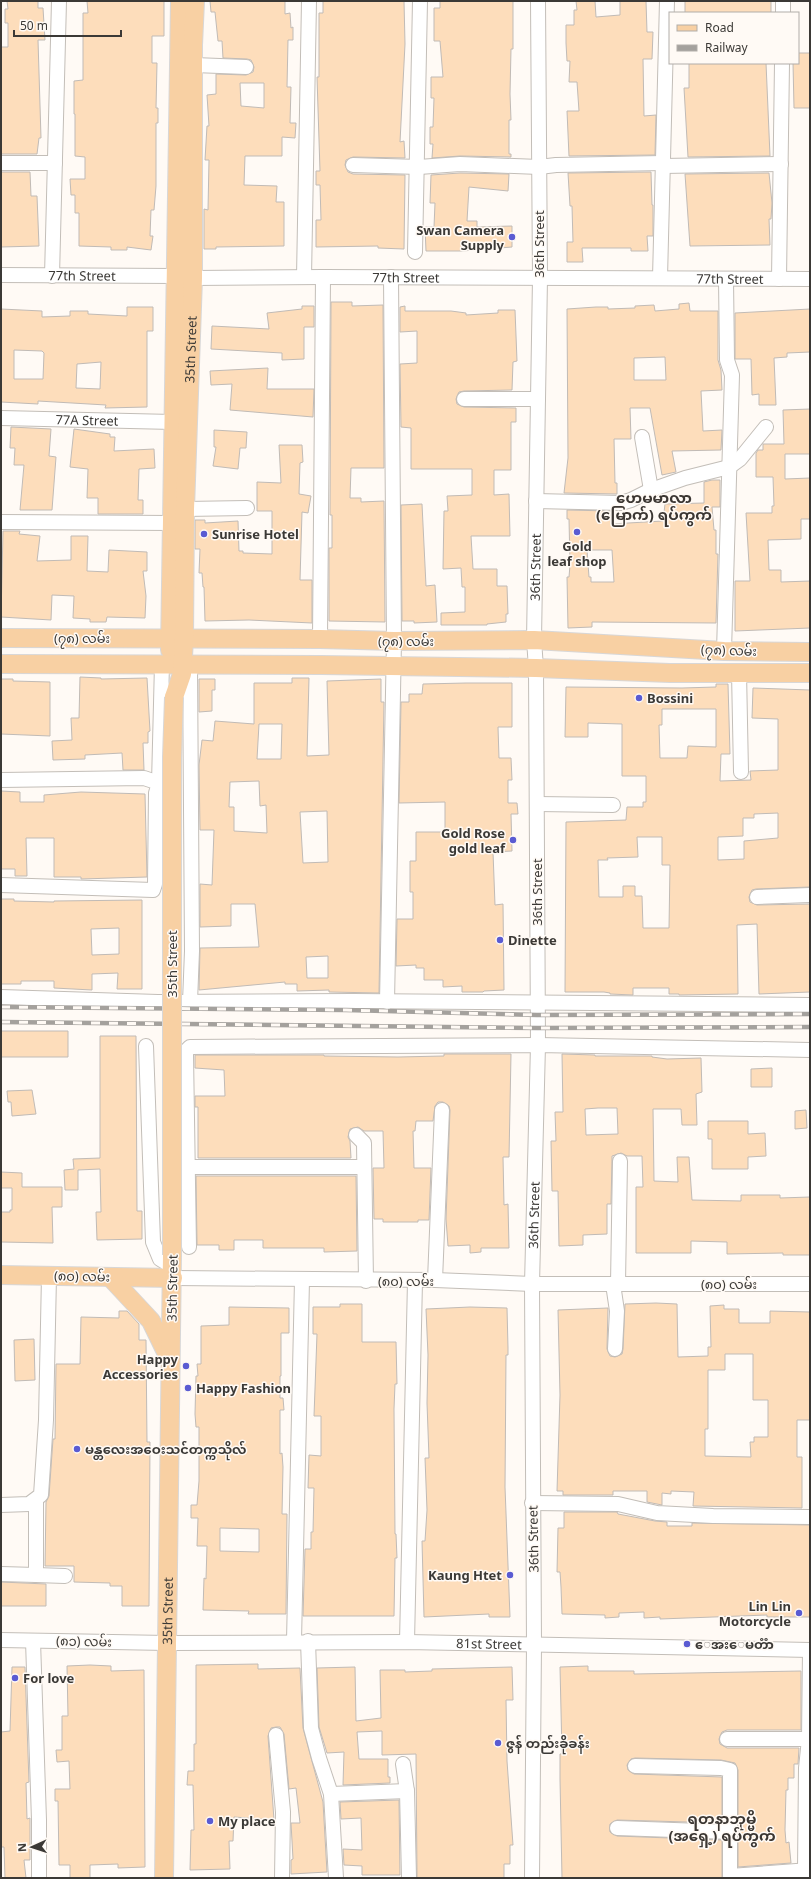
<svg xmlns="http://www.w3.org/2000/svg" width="811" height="1879" viewBox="0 0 811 1879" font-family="'Noto Sans','Noto Sans Myanmar',sans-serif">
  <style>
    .building { fill: #fdddbb; stroke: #c1bbb6; fill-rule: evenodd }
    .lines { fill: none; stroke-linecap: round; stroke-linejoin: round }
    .minor-casing { stroke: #c3beb8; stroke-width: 16 }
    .major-casing { stroke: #d8d7d7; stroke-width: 20 }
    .minor { stroke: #fff; stroke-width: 14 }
    .major { stroke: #f8d0a3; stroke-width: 18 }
    .rail-casing { stroke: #a4a19d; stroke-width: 4.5 }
    .rail { stroke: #fffaf5; stroke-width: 3; stroke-dasharray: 9; stroke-linecap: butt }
    .major-bridge-casing { stroke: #d8d7d7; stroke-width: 20; stroke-linecap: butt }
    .major-bridge { stroke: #f8d0a3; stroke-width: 18 }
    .poi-dot { fill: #5a5bd2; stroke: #fffaf5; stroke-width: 1.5 }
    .labels { text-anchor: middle; stroke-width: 3; stroke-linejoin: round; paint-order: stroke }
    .poi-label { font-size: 13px; font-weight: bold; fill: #3b3936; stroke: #fffaf5; text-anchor: start }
    .street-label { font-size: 13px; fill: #3b3936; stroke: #fffaf5 }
    .quarter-label { font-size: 15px; font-weight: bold; fill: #3c3733; stroke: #fffaf5 }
  </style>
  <rect width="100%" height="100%" fill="#fffaf5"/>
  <path class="building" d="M7 1H38V8H43L45 40H38L41 138H39L37 154H1V47H8V23H5V9H8Z
    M87 1H164V36H152V63H157L156 108H158V123H156V186L154 210H151L150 236H153L151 250 127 247V250H111V247L79 246V213H75V195H71L70 179H85V157L75 156V114H74V81L83 80V13H88Z
    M210 1H285V14L290 13 291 28 293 27V40H288L287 87H291L290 123H296L295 138 282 137V156H245L244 185 277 186 276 202H284V246L216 247V249H204V209L208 210 209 160H205L207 126H209L207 95 216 94V74L246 75 253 72 254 67 251 60 247 59 223 58 222 41H218L215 12H211ZM240 83H264V108L241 106Z
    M323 1H404L405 44 400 142 404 141 405 158 353 157 346 160 345 165 348 172 353 174 405 175 404 249 378 248V246L316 247V220H321L320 185H316V171H320L317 77H319V13H323Z
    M440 1H513V49H511L510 94 511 120H509V154H511V157L460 156 432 158 433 144H430V127H433L434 98H431V77H443L440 41H434V8H440Z
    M576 1H595L596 17 620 15V1H646L647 32H653L652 59H643L644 116 656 115 655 155 569 156 567 111H579L577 82H569L570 61H567L566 43V25H574V10H577Z
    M685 1H771V13H685Z
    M798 53H810V108H794L793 63H798Z
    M689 63H766L770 156 688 157 684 88H689Z
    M1 172H30L31 196H37L39 246 1 247Z
    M651 172 652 205H653V236H647L648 251H631V248H582L583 262H567V242H573L572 206H570L568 173Z
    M460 173 509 174 508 191 469 187 467 221H477V227L512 226V247L462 251H426L425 227H434L435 203H430L431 175Z
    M769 173 772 203 771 219H769L770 245 690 246 685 174Z
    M331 302H352V306L383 305 384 468H351L350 498H361V502L384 501 385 622 329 621V548H332V515H330Z
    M689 303 690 311H718V360L721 370 722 390 701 391 703 431 722 430 721 450 672 451 676 472 662 475 650 408H630L631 439H614L615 483H617V494L564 493 568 458 567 309 596 307H608V309L635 308V306L654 305 655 311 679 309V304ZM665 357 666 380H634V358Z
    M302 306H314V327H304V359L282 360V353L211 349 212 326 269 329 267 313 302 309Z
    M405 306V311H451L466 313V315L498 313V310H515L517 361 513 362 512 390 464 391 459 392 456 399 457 404 464 407 516 408V422H511V470H494V495L509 494 510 536H471L473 569H497V586H507L508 614H506V622L487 624V625H441V613L465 612V587H462L461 568 443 569 444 511H448L447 496 472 495V469H411V428L401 427 400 364 417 363V331L400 332V307Z
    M127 307H153V331H147V407L105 408 106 405 38 401V404L1 402V309L42 311V317L70 316V311H88V314L127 316ZM14 350 42 351 44 353 43 379H14ZM101 362 100 389 76 388 77 364Z
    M810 309V352L787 353V357L774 358 776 405H759V394L752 395 751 359H735V313Z
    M268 368 267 389H314L313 417 230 410 232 384 211 385 210 371Z
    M810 409V454H785V479L810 478V519H801V539L768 540 769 570H781V582L810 581V628L735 631V581H750L746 513H772V506H774L773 477H756V453L758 450H763V444H784L783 410Z
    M11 427 51 429 49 456 56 457 52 510H20L24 465H14L15 448H10Z
    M74 429 110 434V437H115L114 451 154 449 155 468 139 469 138 500H143V514H98V498H87L88 469 70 467Z
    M214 430 247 432 246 448H240L238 469 213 466 216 447H214Z
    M279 445H302L303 462 300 463 299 494 311 496 308 513 302 512 300 580H312V623L249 620 205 621 204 587H203L202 573H199L200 549H195V520H205V523L238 521 239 551H243V553L272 554V511H257V482L281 483Z
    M712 480H720V507H712L714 530H716V554H718L716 623 592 622V627L568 628 567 577H569L570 565 569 519H567V510L611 511V524L663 521 665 504 704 503V482ZM587 550H612L614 582H591V577H589Z
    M422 504 426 586 435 585 437 622 414 623V621H402L401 505Z
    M3 531H20L19 534 40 536 37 561 71 560V536H88L87 571 108 572 109 550 147 552V571H143L146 596 145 618 107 617 106 622H90V619L73 618 74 596 52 595 51 620 1 617Z
    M80 677 101 678V679L147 678 150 731 148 732V743H143L144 770H123L122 753 85 755V759L53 760 52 741 72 740 71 718H79Z
    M292 678H309L307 756 329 755 327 681 381 679V702H384L379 993 329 992V990L297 991V984H285V982L199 990 200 948 259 947 255 904H231V926L200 927V884L212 885 214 830H200L199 765 202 740 213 741 215 721 254 724V683H292ZM259 724H282L281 759H257ZM259 781 260 806 266 805 267 833 234 831V807H229L230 782ZM327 811 328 862 303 863 300 812ZM328 956V978H307L306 957Z
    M1 679H13V681L50 682V736L1 734Z
    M199 679H215V690H212V711L199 712Z
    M466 683H512V727H498L499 758H511L512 780H508V803H517L518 814H511L512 851 493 852 495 905 503 904 504 990 484 991 483 992H462V986L443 987V980H424V968H416V965L396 966 397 919H413V892H410V861H416V832H445V802L399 803 401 702H409V694H422L423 684Z
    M716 684H728L730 754H721L720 781 751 780 750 771 778 770V719L752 718 753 688 810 690V887L756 889 752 890 749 897 750 902 757 905 810 904V992L759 994 757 924 737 925 738 994 679 995V994H669V988H633V995L610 994V993L604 992H565L566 822 626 820 627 807H643V802H646V776H622V724L588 723V737H565L566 687 682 688 716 687ZM662 709H716V747L688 746 687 758H660L659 725H662ZM778 813V838L744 841V859L718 860V837L743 836V818H754V814ZM637 837H662V865H670L669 928H643L642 896H635V886H623V897H599L598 860H608L607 858 638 857Z
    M1 791 20 792V802H44V795L81 792 145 794 147 877 81 879V877H54V838H26L27 876H15V869H1Z
    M1 899H14V901L54 902V901L142 900V989H117L118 973 92 974V990L54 988V981H21V984H1ZM119 928V954L92 955 91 929Z
    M1 1031H68V1057H1Z
    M100 1036H136L137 1211H142V1239L97 1240 96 1212H101L100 1169 78 1170V1190H65L64 1170 74 1169 73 1159 100 1158Z
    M444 1054H511L509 1157H503L504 1205 508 1204 509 1248H481V1252L470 1253V1245L448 1246 446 1219 450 1110 449 1106 443 1102H438L435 1106 433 1121H416L415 1131H413L414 1168H431L429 1220H418V1222H383V1219H374L373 1168H384L383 1131H364L358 1127 350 1129 348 1137 350 1141 351 1158H198V1107H195V1096H225L224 1070 195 1068V1055H324V1056L398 1057 444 1056Z
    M562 1054 595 1055V1056H652V1057L667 1059 701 1058 702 1092 696 1094 697 1125H682L681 1109H653L654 1181 678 1182 677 1157H689L692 1200 741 1201V1195H780V1198L810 1197V1255H783V1253L727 1254V1242L691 1241V1253H636V1187H643L642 1156H627L621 1153 612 1156V1160L611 1204H607V1234L583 1235V1245L559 1246 558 1191H552L551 1141H556L555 1112H563ZM598 1108H617L618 1134 586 1135 585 1109Z
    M772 1068V1087H751V1069Z
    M32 1090 36 1114 12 1116 11 1102H8L7 1091Z
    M806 1110 807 1128 795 1129V1111Z
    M708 1121H748V1134L765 1133 766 1156 748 1157V1169H712V1139H708Z
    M1 1172 22 1173V1187H62V1207H52L53 1243 1 1242V1212H10V1210H12V1188H1Z
    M196 1176H356L357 1251 324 1252V1248H263V1240H234V1250H219V1245H197Z
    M656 1303 677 1304 678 1357 708 1356V1347H711L710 1306 724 1305V1309H739V1323H770V1311L810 1312V1420H797V1457H802V1508L693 1506 694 1492 671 1491V1494L662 1493V1505L647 1502V1491H613V1495H563V1491H557L560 1395 558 1310 608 1308 607 1349 610 1356 615 1357 622 1354 623 1349 625 1304ZM725 1354H753V1400H768V1437H754V1442H750L751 1457 705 1456V1429H708V1370H725Z
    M340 1304H362V1342H396L397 1384H395L394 1409 395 1534H396L397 1558H395L394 1616H303L305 1549H311V1532H313L314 1488H308L309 1455 321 1456V1416H314L317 1334H313V1307H340Z
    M229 1307 289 1308V1333H281V1376H280V1398H283L284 1410H280V1454L282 1453 283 1467 282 1514H287L286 1614H248L249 1611 203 1610 204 1578 206 1579 207 1546H197L198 1518H191V1505H197L199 1481V1427H196L195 1414 196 1376H198L197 1364H201V1326L229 1325ZM220 1528 259 1529V1552L220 1551Z
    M470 1307 507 1308 508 1348V1355H506L505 1487 510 1617H489V1614L424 1617 422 1541H425L427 1510 425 1458H429L427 1403 428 1355 426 1309Z
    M119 1311H127L139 1324V1340H146L147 1442H150L149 1606H122V1586H110V1583L74 1582V1566H45L46 1502 49 1496 53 1439H55L56 1364H80L81 1317 119 1318Z
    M34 1339 35 1380 15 1381 14 1340Z
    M564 1512H617L618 1514 655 1521 667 1522V1526H692V1523L810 1525V1617H767V1615L660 1619V1617L644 1618V1612L619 1613V1617L605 1618V1615L562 1614 561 1587 560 1572H557L558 1528H564Z
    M1 1582 46 1584V1606H1Z
    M258 1664V1669L300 1668 303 1728 323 1802 327 1872 291 1874V1860L293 1859 291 1823H300L296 1788 289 1789 284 1734 280 1727H276L271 1728 268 1736 274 1820 234 1817 233 1841H229L230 1869 190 1870 191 1830H194L193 1785H187L188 1771H194V1744H196V1665Z
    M90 1665 111 1666V1671L144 1670 145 1867 118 1868V1864L90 1865V1878H70V1865H59L58 1801H55V1789H70L69 1761 57 1762 56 1750H62V1716H68L67 1666Z
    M588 1666V1671H634V1674L801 1671V1730H727L722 1732 719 1739 720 1744 727 1748H799L798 1764H794V1778H788V1790H786L785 1830 786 1843 789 1842 791 1863 738 1867V1770L735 1763 721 1760 635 1758 631 1759 627 1765 628 1770 634 1774 722 1777V1823L617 1820 610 1824V1832L617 1836 722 1840V1878H562L560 1779V1754H562L560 1667Z
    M12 1667H25L29 1782 26 1783 27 1819 30 1818V1860H24L26 1878H5L4 1847H1V1732L10 1731Z
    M355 1667 356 1721 381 1718 380 1670H405V1672L432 1671V1669L512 1667 513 1700H506L507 1761 513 1845H510V1864H504V1878H417L416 1754 382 1755V1731L357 1732 359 1759H388V1777H390V1783L343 1785 344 1752 327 1753 319 1727 317 1668Z
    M399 1800 400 1875H362V1866L344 1865 343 1849 362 1850 361 1818 341 1819 340 1802Z"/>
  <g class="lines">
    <g class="minor-casing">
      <g id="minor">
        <path d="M783 13V1"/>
        <path d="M194 65 246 67"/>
        <path d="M1 163H55"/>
        <path d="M353 165 419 167 460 164 539 167 556 165 663 163"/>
        <path d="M663 166 781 164"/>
        <path d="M415 252 420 1"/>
        <path id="s1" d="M1 275 175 276 193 278 323 277 810 279"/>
        <path d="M52 276 59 1"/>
        <path d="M304 277 309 1"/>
        <path d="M660 278 667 1"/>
        <path d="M779 279 782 63"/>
        <path d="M464 399H538"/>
        <path id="s2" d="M1 418 173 422"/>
        <path d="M642 437 651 490"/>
        <path d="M536 501 621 503 631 500 651 490 685 478 729 467 740 459 766 427"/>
        <path d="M185 509 247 508"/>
        <path d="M1 522 173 523"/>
        <path d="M320 639 323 277"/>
        <path d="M724 651 732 375 727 360 726 279"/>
        <path d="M190 666 192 951 190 1002"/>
        <path d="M739 672 741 772"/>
        <path d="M1 780 144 778 159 783 156 793 155 884 153 890 1 885"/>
        <path d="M159 783 162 664"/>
        <path d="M537 804 613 805"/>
        <path d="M757 897 810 895"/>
        <path d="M1 997 158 1002 353 1001 810 1005"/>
        <path d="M387 1002 394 641 391 277"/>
        <path d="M146 1046 153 1242 160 1259 173 1267"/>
        <path d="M356 1135 364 1143 366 1281"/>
        <path d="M189 1167H364"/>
        <path d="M189 1247 186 1054 187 1050 190 1047 538 1045 810 1050"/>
        <path d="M173 1278 435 1280 532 1284H810"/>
        <path d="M435 1280 442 1110"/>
        <path d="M613 1284 617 1311 615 1349"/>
        <path d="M618 1284 620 1161"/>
        <path d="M532 1503 618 1504 657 1513 713 1516 810 1517"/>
        <path d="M1 1505 29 1504 41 1495 46 1420 49 1276"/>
        <path d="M1 1574 36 1575V1500"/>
        <path d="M36 1575 65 1576"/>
        <path id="s3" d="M1 1640 167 1643 407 1642 810 1650"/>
        <path d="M33 1641 39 1820V1878"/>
        <path d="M294 1641 302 1280"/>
        <path d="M308 1641 311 1728 319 1758 331 1794 336 1878"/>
        <path d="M407 1642 415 1281"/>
        <path d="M276 1735 283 1812 282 1878"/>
        <path d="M727 1739H809"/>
        <path d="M403 1764 407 1791 409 1878"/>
        <path d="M635 1766 721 1768 730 1770V1876L810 1870"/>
        <path d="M331 1794 407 1791"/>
        <path d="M617 1828 731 1832"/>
        <path d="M805 1870 806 1768 809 1739 810 1650"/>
        <path id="s4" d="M532 1878 534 1644 532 1284 538 1045 536 668 534 640 540 278 538 1"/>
      </g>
    </g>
    <g class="major-casing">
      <g id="major">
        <path d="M1 638 320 639 394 641 534 640 724 651 810 652"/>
        <path d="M170 650 180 1"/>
        <path d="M1 664 321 665 536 668 670 673H810"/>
        <path id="s5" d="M174 697 182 674 184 639 185 509 193 278V45L195 1"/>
        <path d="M1 1275 173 1278"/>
        <path d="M110 1277 151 1321 170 1360"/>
        <path id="s6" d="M164 1878 172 1255"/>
      </g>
    </g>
    <use href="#minor" class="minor"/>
    <use href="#major" class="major"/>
    <g class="rail-casing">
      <path id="rail" d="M1 1007 346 1010 537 1015 810 1014
        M1 1022 538 1028 810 1027"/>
    </g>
    <use href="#rail" class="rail"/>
    <g class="major-bridge-casing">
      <path id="major-bridge" d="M172 1255V757L174 697"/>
    </g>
    <use href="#major-bridge" class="major-bridge"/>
  </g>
  <g class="poi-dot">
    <circle cx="512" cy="237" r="4"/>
    <circle cx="577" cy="532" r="4"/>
    <circle cx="204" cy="534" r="4"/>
    <circle cx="639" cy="698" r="4"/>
    <circle cx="513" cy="840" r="4"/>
    <circle cx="500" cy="940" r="4"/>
    <circle cx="186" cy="1366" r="4"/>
    <circle cx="188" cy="1388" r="4"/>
    <circle cx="77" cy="1449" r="4"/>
    <circle cx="510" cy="1575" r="4"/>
    <circle cx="799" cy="1613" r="4"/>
    <circle cx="687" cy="1644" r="4"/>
    <circle cx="15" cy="1678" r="4"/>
    <circle cx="498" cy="1743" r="4"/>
    <circle cx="210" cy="1821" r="4"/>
  </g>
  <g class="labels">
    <g class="poi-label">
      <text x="504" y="235" text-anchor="end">Swan Camera<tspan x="504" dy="15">Supply</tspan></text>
      <text x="212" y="539">Sunrise Hotel</text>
      <text x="577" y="551" text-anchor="middle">Gold<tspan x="577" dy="15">leaf shop</tspan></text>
      <text x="647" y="703">Bossini</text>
      <text x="505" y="838" text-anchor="end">Gold Rose<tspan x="505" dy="15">gold leaf</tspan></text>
      <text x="508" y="945">Dinette</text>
      <text x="178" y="1364" text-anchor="end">Happy<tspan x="178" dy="15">Accessories</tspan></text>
      <text x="196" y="1393">Happy Fashion</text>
      <text x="85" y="1454">မန္တလေးအဝေးသင်တက္ကသိုလ်</text>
      <text x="502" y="1580" text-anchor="end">Kaung Htet</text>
      <text x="791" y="1611" text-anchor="end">Lin Lin<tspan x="791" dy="15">Motorcycle</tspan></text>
      <text x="695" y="1649">ေအးေမတၱာ</text>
      <text x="23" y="1683">For love</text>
      <text x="506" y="1748">ဇွန် တည်းခိုခန်း</text>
      <text x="218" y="1826">My place</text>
    </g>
    <g class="street-label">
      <text transform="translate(539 244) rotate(-90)" y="5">36th Street</text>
      <text dy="5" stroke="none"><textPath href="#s1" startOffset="81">77th Street</textPath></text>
      <text dy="5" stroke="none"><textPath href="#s1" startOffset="405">77th Street</textPath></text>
      <text dy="5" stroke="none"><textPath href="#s1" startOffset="729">77th Street</textPath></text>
      <text dy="5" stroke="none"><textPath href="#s5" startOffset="349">35th Street</textPath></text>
      <text dy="5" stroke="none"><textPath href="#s2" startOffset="86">77A Street</textPath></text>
      <text dy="5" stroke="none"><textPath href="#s4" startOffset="1311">36th Street</textPath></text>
      <text x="82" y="643">(၇၈) လမ်း</text>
      <text x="406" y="646">(၇၈) လမ်း</text>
      <text transform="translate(729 650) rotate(2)" y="5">(၇၈) လမ်း</text>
      <text transform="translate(537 892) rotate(-90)" y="5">36th Street</text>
      <text transform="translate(172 964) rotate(-90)" y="5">35th Street</text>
      <text dy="5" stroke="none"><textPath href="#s4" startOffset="663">36th Street</textPath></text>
      <text transform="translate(82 1276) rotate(1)" y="5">(၈၀) လမ်း</text>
      <text x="406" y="1286">(၈၀) လမ်း</text>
      <text x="729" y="1289">(၈၀) လမ်း</text>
      <text transform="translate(172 1288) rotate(-89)" y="5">35th Street</text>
      <text transform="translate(533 1539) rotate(-91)" y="5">36th Street</text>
      <text dy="5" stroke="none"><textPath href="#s6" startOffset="267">35th Street</textPath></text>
      <text transform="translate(84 1641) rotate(1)" y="5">(၈၁) လမ်း</text>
      <text dy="5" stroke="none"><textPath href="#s3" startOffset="488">81st Street</textPath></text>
    </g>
    <g class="quarter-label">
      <text x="654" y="503">ဟေမမာလာ<tspan x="654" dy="17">(မြောက်) ရပ်ကွက်</tspan></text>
      <text x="722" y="1824">ရတနာဘုမ္မိ<tspan x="722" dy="17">(အရှေ့) ရပ်ကွက်</tspan></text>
    </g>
  </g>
  <rect width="811" height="1879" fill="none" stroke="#3b3936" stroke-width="4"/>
  <rect x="669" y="12" width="130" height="52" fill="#fffaf5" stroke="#b1ada9"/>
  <rect x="677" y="25" width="20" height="6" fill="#f8d0a3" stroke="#b1ada9"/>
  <text x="705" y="32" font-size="12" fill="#3b3936">Road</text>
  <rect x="677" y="45" width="20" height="6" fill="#a4a19d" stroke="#b1ada9"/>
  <text x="705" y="52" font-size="12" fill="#3b3936">Railway</text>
  <g transform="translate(32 1847) rotate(267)" stroke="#fffaf5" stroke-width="3" paint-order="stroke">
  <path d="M0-3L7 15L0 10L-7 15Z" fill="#3b3936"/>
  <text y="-6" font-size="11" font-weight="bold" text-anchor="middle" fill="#3b3936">N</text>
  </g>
  <path d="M14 30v6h107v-6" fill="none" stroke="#3b3936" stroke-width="2"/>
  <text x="20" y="30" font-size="12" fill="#3b3936" stroke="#fffaf5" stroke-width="3" paint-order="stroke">50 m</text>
</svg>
